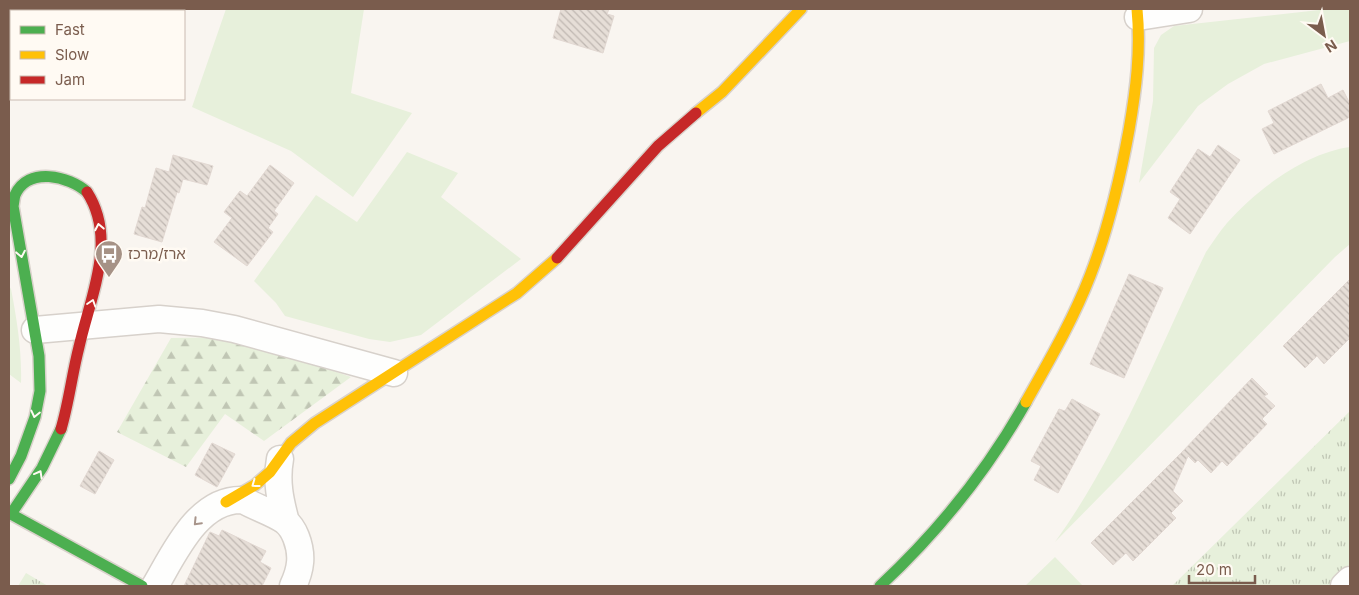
<svg xmlns="http://www.w3.org/2000/svg" width="1359" height="595" viewBox="0 0 1359 595" font-family="Inter,'Noto Sans Hebrew',sans-serif">
  <style>
    .grass { fill: url(#grass-tufts) }
    .forest { fill: url(#forest-firs) }
    .green { fill: #e7f0db }
    .building { fill: url(#building-back-hatch); stroke: #e2d8d2 }
    .lines { fill: none; stroke-linecap: round; stroke-linejoin: round }
    .street-casing { stroke: #d7d1cb; stroke-width: 29 }
    .fast-casing { stroke: #d9d2cb; stroke-width: 14 }
    .slow-casing { stroke: #d9d2cb; stroke-width: 14 }
    .jam-casing { stroke: #d9d2cb; stroke-width: 14 }
    .street { stroke: #fefefd; stroke-width: 26 }
    .fast { stroke: #4caf50; stroke-width: 11 }
    .slow { stroke: #ffc107; stroke-width: 11 }
    .jam { stroke: #c62828; stroke-width: 11 }
    .oneway { stroke: #fffaf3 }
    .oneway2 { stroke: #a8958b }
    .labels { text-anchor: middle; stroke-width: 5; stroke-linejoin: round; paint-order: stroke }
    .poi-label { font-size: 15px; fill: #7a5c4d; stroke: #fffaf3; text-anchor: start }
  </style>
  <defs>
    <pattern id="grass-tufts" width="24" height="20" patternUnits="userSpaceOnUse" patternTransform="scale(1.25)"><rect width="24" height="20" fill="#e7f0db"/><path d="M3 7l-1-3M5 7V3M7 7l1-3M15 17l-1-3M17 17v-4M19 17l1-3" fill="none" stroke="#c0c6b4"/></pattern>
    <pattern id="forest-firs" width="22" height="20" patternUnits="userSpaceOnUse" patternTransform="scale(1.25)"><rect width="22" height="20" fill="#e7f0db"/><path d="M5 1l3.5 6h-7zM16 11l3.5 6h-7z" fill="#c0c6b4"/></pattern>
    <pattern id="building-back-hatch" width="6" height="6" patternUnits="userSpaceOnUse" patternTransform="scale(1.25)"><rect width="6" height="6" fill="#e6ded7"/><path d="M-1 5l2 2M0 0l6 6M5-1l2 2" fill="none" stroke="#bfb7b1"/></pattern>
  </defs>
  <rect width="100%" height="100%" fill="#f9f5f0"/>
  <path class="grass" d="M1350 411V564L1329 586H1172Z
    M26 573 48 586H18Z"/>
  <path class="forest" d="M236 337 351 377 264 441 225 414 186 467 117 432 171 338Z"/>
  <path class="green" d="M226 9H364L351 93 412 113 353 197 291 151 192 107Z
    M1328 9H1350V41L1264 64 1228 84 1198 106 1139 183 1153 101 1154 48 1161 35 1174 26Z
    M1350 147V244L1335 257 1055 542C1118 455 1159 349 1206 252 1213 242 1219 232 1227 223 1256 190 1305 153 1350 147Z
    M407 152 458 173 441 197 521 259 421 335 390 342 369 339 285 316 276 303 254 281 316 195 357 222Z
    M9 286 11 289C17 320 22 351 21 383L9 374Z
    M1055 557 1083 586H1025Z"/>
  <path class="building" d="M561 9H609L607 14 614 16 603 53 553 38Z
    M1321 84 1328 98 1343 90 1350 104V117L1274 154 1262 129 1274 123 1268 111Z
    M1218 145 1240 160 1190 234 1168 218 1180 199 1170 192 1198 149 1210 157Z
    M173 155 213 166 207 185 183 179 179 193 177 192 162 242 134 234 142 207 145 208 156 168 169 172Z
    M270 165 294 183 274 211 278 214 268 228 273 232 247 266 214 242 232 218 224 212 240 191 247 196Z
    M1129 274 1163 288 1124 378 1090 364Z
    M1350 279V338L1324 364 1317 356 1305 368 1283 346Z
    M1252 378 1268 394 1264 396 1275 406 1262 419 1267 424 1227 466 1222 461 1211 473 1198 460 1195 463 1188 456 1173 491 1183 501 1171 513 1176 518 1133 561 1126 553 1113 565 1091 543 1183 451Z
    M1072 399 1100 414 1058 493 1034 480 1041 466 1031 461 1059 409 1065 411Z
    M212 443 235 454 217 487 195 475Z
    M99 451 114 460 95 494 80 486Z
    M222 530 266 551 260 562 271 568 262 586H184L210 532 219 536Z"/>
  <g class="lines">
    <g class="street-casing">
      <path id="street" d="M1138 17 1189 9
        M35 330 159 319 202 323 234 329 394 373
        M280 459C276 481 280 500 286 522
        M155 586C174 554 198 498 243 500 255 507 274 513 285 521 290 525 294 532 296 537 303 555 301 569 293 586
        M1344 586 1350 580"/>
    </g>
    <g class="fast-casing">
      <path id="fast" d="M9 479 21 456 35 417 40 391 39 356 13 206C14 202 14 198 15 195 28 166 69 176 87 192
        M9 513 142 586
        M11 514 42 468 61 429
        M880 586C938 532 987 471 1026 402"/>
    </g>
    <g class="slow-casing">
      <path id="slow" d="M696 113 722 92 801 9
        M1026 402C1049 361 1073 320 1090 276 1108 230 1120 179 1129 130 1136 90 1141 50 1137 9
        M226 502 255 485 270 472 291 443 315 423 517 293 557 258"/>
    </g>
    <g class="jam-casing">
      <path id="jam" d="M557 258 658 146 696 113
        M61 429C69 402 72 374 79 347 90 297 118 240 87 192"/>
    </g>
    <use href="#street" class="street"/>
    <use href="#fast" class="fast"/>
    <use href="#slow" class="slow"/>
    <use href="#jam" class="jam"/>
  </g>
  <defs><path id="oneway-chevron" d="M-2-3.5L2.5 0L-2 3.5" fill="none" stroke-width="1.6" stroke-linecap="round" stroke-linejoin="round" transform="scale(1.25)"/></defs>
  <g class="oneway">
    <use href="#oneway-chevron" transform="translate(99 227) rotate(-101)"/>
    <use href="#oneway-chevron" transform="translate(21 254) rotate(79)"/>
    <use href="#oneway-chevron" transform="translate(92 303) rotate(-72)"/>
    <use href="#oneway-chevron" transform="translate(35 414) rotate(103)"/>
    <use href="#oneway-chevron" transform="translate(39 474) rotate(-61)"/>
    <use href="#oneway-chevron" transform="translate(255 484) rotate(144)"/>
  </g>
  <use class="oneway2" href="#oneway-chevron" transform="translate(197 522) rotate(134)"/>
  <defs>
    <g id="bus-pin" transform="scale(1.4375)"><path d="M0 17L-7.5 6A9.5 9.5 0 1 1 7.5 6Z" fill="#a69286" stroke="#fffaf3"/><path d="M-5-6H5V4H4V6H2V4H-2V6H-4V4H-5ZM-3.5-4V0h7V-4ZM-3.5 1.2v1.5H-2V1.2ZM2 1.2v1.5H3.5V1.2Z" fill="#fff"/></g>
  </defs>
  <g fill-rule="evenodd">
    <use href="#bus-pin" x="109" y="254"/>
  </g>
  <g class="labels">
    <g class="poi-label">
      <text x="128" y="259">ארז/מרכז</text>
    </g>
  </g>
  <rect width="1359" height="595" fill="none" stroke="#7a5c4d" stroke-width="20"/>
  <rect x="10" y="10" width="175" height="90" fill="#fffaf3" stroke="#cabbb1"/>
  <rect x="20" y="26" width="25" height="8" fill="#4caf50" stroke="#cabbb1"/>
  <text x="55" y="35" font-size="15" fill="#7a5c4d">Fast</text>
  <rect x="20" y="51" width="25" height="8" fill="#ffc107" stroke="#cabbb1"/>
  <text x="55" y="60" font-size="15" fill="#7a5c4d">Slow</text>
  <rect x="20" y="76" width="25" height="8" fill="#c62828" stroke="#cabbb1"/>
  <text x="55" y="85" font-size="15" fill="#7a5c4d">Jam</text>
  <g transform="translate(1324 35) rotate(148)" stroke="#fffaf3" stroke-width="4" paint-order="stroke">
  <path d="M0-4L9 19L0 12L-9 19Z" fill="#7a5c4d"/>
  <text y="-8" font-size="14" font-weight="bold" text-anchor="middle" fill="#7a5c4d">N</text>
  </g>
  <path d="M1189 575v8h66v-8" fill="none" stroke="#7a5c4d" stroke-width="2.5"/>
  <text x="1196" y="575" font-size="15" fill="#7a5c4d" stroke="#fffaf3" stroke-width="4" paint-order="stroke">20 m</text>
</svg>
